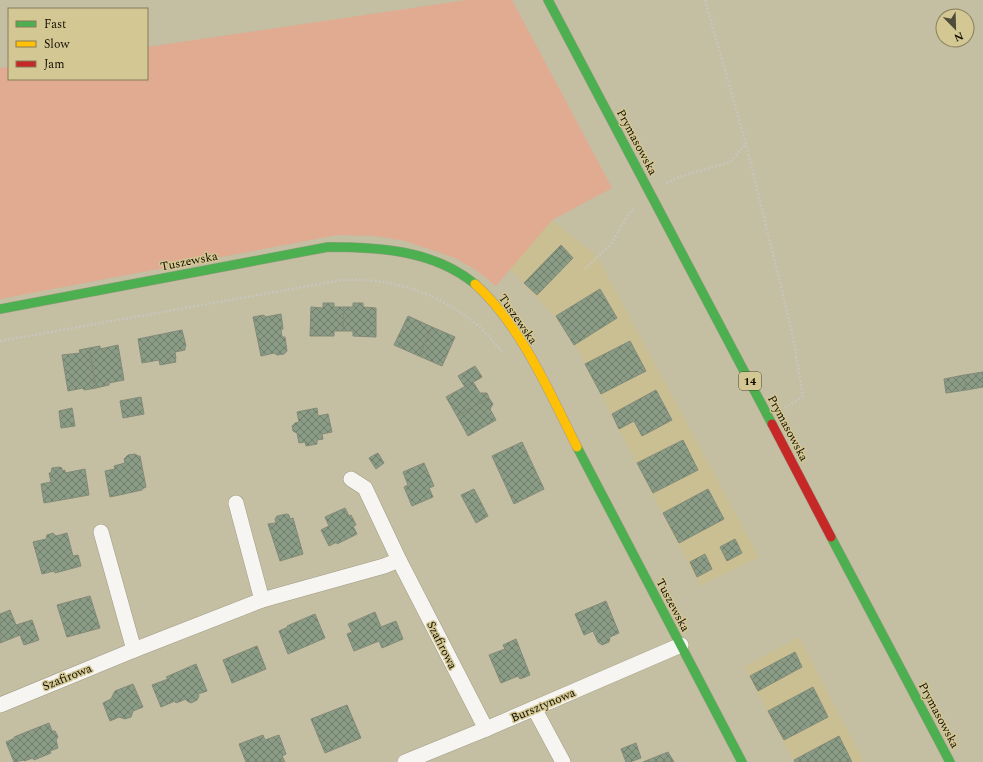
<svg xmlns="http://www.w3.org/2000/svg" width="983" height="762" font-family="Spectral,serif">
<defs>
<pattern id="building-cross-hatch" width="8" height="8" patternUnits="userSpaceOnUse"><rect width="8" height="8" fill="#8a9c85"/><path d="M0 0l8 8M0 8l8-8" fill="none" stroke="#6f7e6a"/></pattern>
</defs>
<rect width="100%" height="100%" fill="#c4bea2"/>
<g fill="#cabf92">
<polygon points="552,220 597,256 759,557 700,586 568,331 510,269"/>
<polygon points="799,637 864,762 794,762 744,667"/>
</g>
<polygon fill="#e1ab91" points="467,0 512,0 612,188 552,220 496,286 476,270 455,258 405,241 375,236 337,235 0,299 0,68 9,67 9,79 147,79 147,47"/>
<g fill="url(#building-cross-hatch)" stroke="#838a78">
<polygon points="561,245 573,258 537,295 524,283"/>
<polygon points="600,289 617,318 574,345 556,316"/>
<polygon points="323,303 334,303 334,307 344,307 343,331 334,331 334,336 310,336 311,307 323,308"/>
<polygon points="353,303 363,303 363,307 376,308 376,337 353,336 353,331 343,331 344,307 353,307"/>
<polygon points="281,314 283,329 281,330 282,337 285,337 287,351 284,354 277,355 274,353 261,356 253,317 264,315 265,317"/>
<polygon points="408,316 432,327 419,356 394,345"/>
<polygon points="432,327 455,337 442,366 419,356"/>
<polygon points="182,330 186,346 185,347 185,350 175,352 176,359 175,359 176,362 160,365 159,360 142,363 138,339"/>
<polygon points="630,341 646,371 601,394 585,364"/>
<polygon points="118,345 124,380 109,383 109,385 96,388 89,348 100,346 100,349"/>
<polygon points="89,348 96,388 84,390 83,388 68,391 62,355 80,353 79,350"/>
<polygon points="475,366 482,377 465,387 458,376"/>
<polygon points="983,372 983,387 966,390 964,375"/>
<polygon points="964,375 966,390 946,393 944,379"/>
<polygon points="473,382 480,393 487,393 489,398 457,416 446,397"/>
<polygon points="656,390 672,420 642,436 634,421 619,429 612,414"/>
<polygon points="141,397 144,414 123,418 120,401"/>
<polygon points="489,398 493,404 490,409 496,420 468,436 457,416"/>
<polygon points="72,408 75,426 61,428 59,411"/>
<polygon points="317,408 318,416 328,414 332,432 322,434 323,439 317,440 317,444 306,446 305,442 299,443 297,433 293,431 292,426 295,423 299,422 297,412"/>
<polygon points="683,440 698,470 653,493 637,463"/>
<polygon points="522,442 544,489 514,504 492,456"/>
<polygon points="378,453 384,463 376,469 369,458"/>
<polygon points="135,454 138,456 140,456 146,487 142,489 142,490 110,497 105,471 115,469 114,466 125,463 124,459 128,455"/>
<polygon points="424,463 434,486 429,488 433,497 412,506 404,487 408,485 403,472"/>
<polygon points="59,467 62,468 62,471 65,470 65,473 85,469 89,495 44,503 41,484 51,482 49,473 51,473 52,468"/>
<polygon points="474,489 488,516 476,523 461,495"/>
<polygon points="708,489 724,519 679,543 663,513"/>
<polygon points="345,508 349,516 351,515 356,525 353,526 357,534 337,544 337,542 329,546 321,530 329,526 325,517"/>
<polygon points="287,514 289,515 290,519 293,518 303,554 280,561 268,524 276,523 275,519 277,516"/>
<polygon points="53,533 56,536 67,533 73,556 78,555 81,566 55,573 54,571 42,574 33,542 46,539 47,535"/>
<polygon points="735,539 742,553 727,561 720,547"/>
<polygon points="705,554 712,569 697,577 690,562"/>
<polygon points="90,596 100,628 67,637 57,605"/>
<polygon points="606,601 619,633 610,637 609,642 602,645 598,642 593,631 584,635 575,614"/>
<polygon points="10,610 20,635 0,643 0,614"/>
<polygon points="375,612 381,627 396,621 403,639 382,648 379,641 354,651 347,634 352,632 348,624"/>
<polygon points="315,614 325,638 288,654 279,631 288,627 287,626"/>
<polygon points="32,620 39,640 24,645 16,625"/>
<polygon points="516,639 530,675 520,679 518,676 501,683 489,655 505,649 503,645"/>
<polygon points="257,646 266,669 232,683 223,660"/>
<polygon points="795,652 802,667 758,691 750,676"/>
<polygon points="196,664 207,691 198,694 199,696 197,700 191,703 187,701 186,699 176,703 175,701 161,707 152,685 168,679 166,677"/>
<polygon points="133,684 143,707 133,711 131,717 125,719 119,717 110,721 103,703 111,699 115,691"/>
<polygon points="813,687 828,717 784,740 768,711"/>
<polygon points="347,705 361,738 325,753 311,719"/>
<polygon points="49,723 52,731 55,731 58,737 56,740 58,748 50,751 51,753 34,760 33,758 24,761 24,760 14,762 6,742 15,738 14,737"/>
<polygon points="263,735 265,740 279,735 286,754 282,756 285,762 246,762 239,744"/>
<polygon points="839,736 852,762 795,762 794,760"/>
<polygon points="636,743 641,758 630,762 626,762 621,749"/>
<polygon points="668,752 674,762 643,762"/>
</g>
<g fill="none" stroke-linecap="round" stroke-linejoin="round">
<defs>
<g id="street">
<polyline points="351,479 365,488 399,560"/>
<polyline points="236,503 262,600"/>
<polyline points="101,532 134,650"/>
<polyline points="0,705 134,650 262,600 384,566 399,560 486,729"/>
<polyline points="534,708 563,762"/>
<polyline points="405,762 486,729 681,645"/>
</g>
<g id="fast">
<polyline points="548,0 772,424"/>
<path d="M0,309L328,247C379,247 434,250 475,284"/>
<polyline points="577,447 742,762"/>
<polyline points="831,537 950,762"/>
</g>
<path id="slow" d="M475,284C520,324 550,393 577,447"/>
<polyline id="jam" points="772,424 831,537"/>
</defs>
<use href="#street" stroke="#a19c85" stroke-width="16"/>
<use href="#fast" stroke="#a19c85" stroke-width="10"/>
<use href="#slow" stroke="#a19c85" stroke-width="10"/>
<use href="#jam" stroke="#a19c85" stroke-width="10"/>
<g stroke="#c7c5bc" stroke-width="2.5" stroke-dasharray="2 2" stroke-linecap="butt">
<polyline points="705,0 746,144 793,336 803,396 785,408"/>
<polyline points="666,183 679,177 730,162 746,144"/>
<polyline points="585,269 611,244 628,215 635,207"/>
<path d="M0,341L342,280C390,277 439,293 476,324C486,332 494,343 503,353"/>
</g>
<use href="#street" stroke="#f6f5f1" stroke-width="15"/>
<use href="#fast" stroke="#4caf50" stroke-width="9"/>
<use href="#slow" stroke="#ffc107" stroke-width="9"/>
<use href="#jam" stroke="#c62828" stroke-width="9"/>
</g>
<g text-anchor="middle" stroke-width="3" stroke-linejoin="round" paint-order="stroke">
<rect fill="#d3c793" stroke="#4c452c" stroke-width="1" x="739" y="372" width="22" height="18" rx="3"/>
<g font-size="11" font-weight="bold" fill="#120d00">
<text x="750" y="385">14</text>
</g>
<g font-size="12" fill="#120d00" stroke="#d3c793">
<text transform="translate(637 142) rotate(62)" y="4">Prymasowska</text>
<text transform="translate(189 261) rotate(-11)" y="4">Tuszewska</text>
<text transform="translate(518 319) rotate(55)" y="4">Tuszewska</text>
<text transform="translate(788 428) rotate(62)" y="4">Prymasowska</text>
<text transform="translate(673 605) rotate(62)" y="4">Tuszewska</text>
<text transform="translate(442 645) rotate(63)" y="4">Szafirowa</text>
<text transform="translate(67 677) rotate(-22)" y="4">Szafirowa</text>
<text transform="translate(543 705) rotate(-23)" y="4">Bursztynowa</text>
<text transform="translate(939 715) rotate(62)" y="4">Prymasowska</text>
</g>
</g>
<rect x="8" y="8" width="140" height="72" fill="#d3c793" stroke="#867d58"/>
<rect x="16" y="21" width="20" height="6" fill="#4caf50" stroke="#867d58"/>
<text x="44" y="28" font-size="12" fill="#120d00">Fast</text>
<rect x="16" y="41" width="20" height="6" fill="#ffc107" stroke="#867d58"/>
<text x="44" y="48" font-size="12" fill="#120d00">Slow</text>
<rect x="16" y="61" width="20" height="6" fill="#c62828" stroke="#867d58"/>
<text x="44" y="68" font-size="12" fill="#120d00">Jam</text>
<g transform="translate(955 28) rotate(157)"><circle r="19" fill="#d3c793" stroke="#867d58"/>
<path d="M0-3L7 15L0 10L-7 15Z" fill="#504b39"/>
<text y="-6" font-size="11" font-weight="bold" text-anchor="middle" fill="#120d00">N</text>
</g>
</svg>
